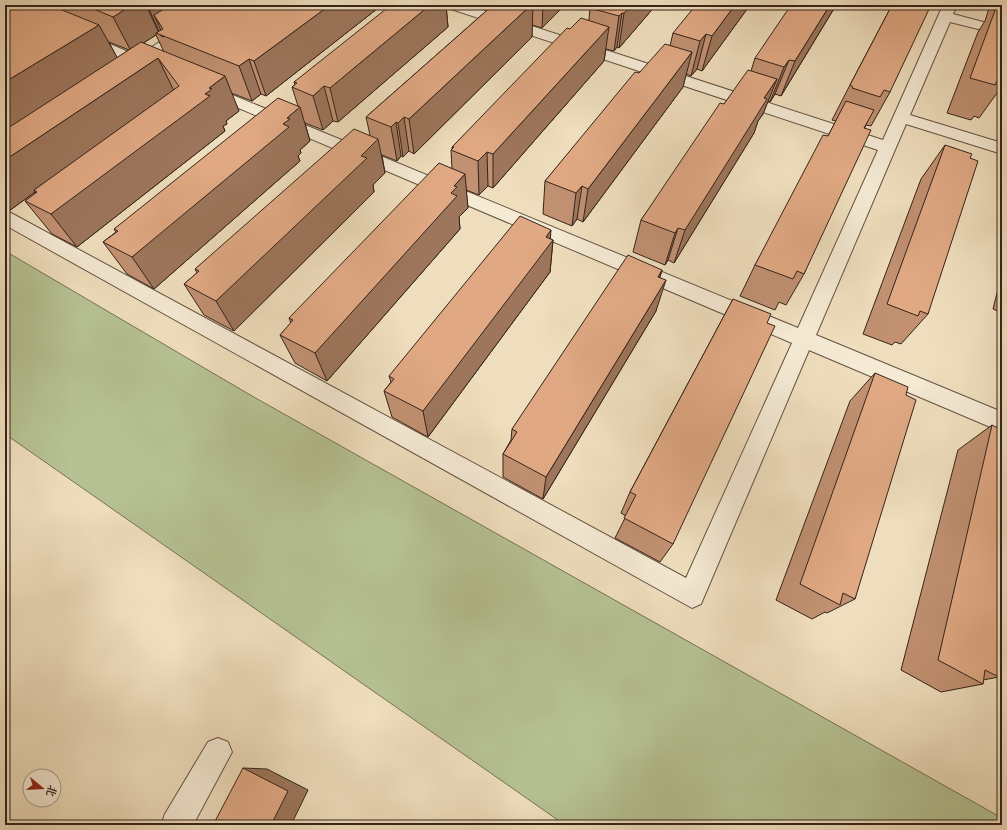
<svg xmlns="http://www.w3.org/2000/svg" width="1007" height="830" font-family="'IM FELL English','Noto Serif SC',serif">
<rect width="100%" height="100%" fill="#efdebd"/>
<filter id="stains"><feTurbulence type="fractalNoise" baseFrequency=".005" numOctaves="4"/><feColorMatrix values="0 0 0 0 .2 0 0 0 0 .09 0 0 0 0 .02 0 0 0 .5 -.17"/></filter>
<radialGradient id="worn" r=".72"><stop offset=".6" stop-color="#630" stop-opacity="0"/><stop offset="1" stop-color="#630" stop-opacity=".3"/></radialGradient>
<polygon fill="#b6c293" stroke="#767256" points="5,251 252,396 1002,818 1002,825 565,825 5,434"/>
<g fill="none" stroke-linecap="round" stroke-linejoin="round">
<defs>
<g id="minor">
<path d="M216,5H232L230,8L151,61L155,63L157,66L155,69C149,71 147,68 141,68C137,68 134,71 128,69L126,66L129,62L81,42L79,39L81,36L86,35L91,36L138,56Z"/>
<polygon points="446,5 467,5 883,140 943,5 957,5 953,14 1002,27 1002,35 950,22 910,115 1002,143 1002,154 906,124 816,335 1002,412 1002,432 809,350 701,604 692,608 5,225 5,211 11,213 686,578 792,343 203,93 200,90 203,87 208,85 213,87 798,328 878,150 448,8"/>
<polygon points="218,738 228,742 232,752 193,825 161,825 165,814 208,742"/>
</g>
</defs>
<use href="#minor" stroke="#645243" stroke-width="2"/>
<use href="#minor" fill="#f5ead4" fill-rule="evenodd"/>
</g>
<g fill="#c19172" stroke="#35231a" fill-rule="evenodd">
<path d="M5,5H382L266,96L261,94L252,101L231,93L239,111L226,121L227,124L223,126L225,131L77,247L52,234L25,201L36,193L35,192L9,211L5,208ZM156,35L164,52L143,43ZM109,42L129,50L117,58Z"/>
<polygon points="446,5 448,27 338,122 333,121 323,130 305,123 310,141 300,150 301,153 298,156 300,161 154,289 127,274 103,242 116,232 114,229 298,106 292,87 295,85 294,82"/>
<polygon points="493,5 565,5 542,28 532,25 532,37 414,154 409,151 403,157 401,156 397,161 382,155 385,173 373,185 374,192 234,331 204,315 184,284 197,273 195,269 370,135 366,117"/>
<polygon points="593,5 656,5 619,48 617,47 614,51 606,49 604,61 493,188 488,186 479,195 466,190 468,208 459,217 460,229 327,381 295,363 280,335 291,323 289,318 452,169 451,150 452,149 452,147 570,29 589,20 590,8"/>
<polygon points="750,5 702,71 697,69 691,76 686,74 683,87 583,222 577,219 572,226 543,214 545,181 639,73 670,46 673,33"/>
<polygon points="892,5 890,92 871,126 866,125 804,274 786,305 779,302 775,310 740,296 755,265 828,136 836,121 832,120 850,85"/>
<polygon points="990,5 1002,5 1002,86 979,118 974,116 971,120 947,113 978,32 985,21"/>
<polygon points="835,7 781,96 775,94 770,102 768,101 763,114 758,121 754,133 674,263 668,260 665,265 633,252 641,220 724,104 751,71 755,58"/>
<polygon points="945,145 928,314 901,344 895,342 892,345 863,334 921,179"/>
<polygon points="551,239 553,240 550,272 428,437 392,417 384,391 391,382 389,376"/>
<polygon points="662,270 660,277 656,311 543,499 503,477 503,454 511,440 512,429"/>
<polygon points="1002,273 1002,313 993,309"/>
<polygon points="733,299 673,544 660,562 615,538 626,516 621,513 630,492"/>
<polygon points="875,373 906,395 855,599 827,613 825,612 812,619 776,600 850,401"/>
<polygon points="992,425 999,677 983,680 983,684 941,692 901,670 958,450"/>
</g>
<g fill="#9d765c" stroke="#35231a">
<polygon points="132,5 146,5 159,33 156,33 156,35 131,51 113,17"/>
<polygon points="147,5 213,5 163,29 154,15 164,37 161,36"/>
<polygon points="330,5 382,5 266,96 254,61"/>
<polygon points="430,5 446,5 448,27 338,122 330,88"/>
<polygon points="531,5 533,5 532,37 414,154 409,119"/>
<polygon points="543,5 565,5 542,28"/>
<polygon points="632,5 656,5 619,48 624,13"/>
<polygon points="735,5 750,5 702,71 712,36"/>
<polygon points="830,5 836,5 781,96 795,61"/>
<polygon points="622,13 617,47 614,51 619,16"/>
<polygon points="99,25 118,59 5,132 5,82"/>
<polygon points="609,27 604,61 493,188 493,154"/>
<polygon points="706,34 697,69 691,76 700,41"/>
<polygon points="692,52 683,87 583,222 588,189"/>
<polygon points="158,58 175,93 34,190 35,192 9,211 5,206 5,160"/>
<polygon points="249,59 261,94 252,101 239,66"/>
<polygon points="789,60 775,94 770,102 784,67"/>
<polygon points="225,76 239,111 226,121 227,124 223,126 225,131 77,247 51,214 205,94 209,88"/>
<polygon points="777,79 763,114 758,121 754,133 674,263 685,230 764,98"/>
<polygon points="324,86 333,121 323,130 313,96"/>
<polygon points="300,107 310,141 300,150 301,153 298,156 300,161 154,289 132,257 283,124 287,118"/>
<polygon points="404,117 409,151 403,157 398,123"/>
<polygon points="396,122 401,156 397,161 391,127"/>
<polygon points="378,139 385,173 373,185 374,192 234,331 216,301"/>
<polygon points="487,152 488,186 479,195 478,161"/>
<polygon points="465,174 468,208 459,217 460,229 327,381 315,353 451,193 454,186"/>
<polygon points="582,186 577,219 572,226 576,193"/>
<polygon points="678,228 668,260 665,265 675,233"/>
<polygon points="551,230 550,243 553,240 550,272 428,437 423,411"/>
<polygon points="662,270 653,301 658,277"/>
<polygon points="666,280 656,311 543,499 546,477"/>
<polygon points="243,768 267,769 308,790 291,825 271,825"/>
</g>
<g fill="#e0a984" stroke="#35231a">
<polygon points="5,5 50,5 99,25 5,82"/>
<polygon points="84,5 132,5 113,17"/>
<polygon points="171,5 330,5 254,61 249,59 239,66 156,33 163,29 154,15"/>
<polygon points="391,5 430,5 330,88 324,86 313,96 292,87 297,83 294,82"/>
<polygon points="493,5 531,5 409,119 404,117 398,123 396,122 391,127 366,117"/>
<polygon points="593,5 632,5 624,13 622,13 619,16 590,8"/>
<polygon points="696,5 735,5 712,36 706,34 700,41 673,33"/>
<polygon points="791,5 830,5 795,61 789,60 784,67 755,58"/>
<polygon points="892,5 931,5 890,92 884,90 880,97 852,88 853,87 850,85"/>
<polygon points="997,5 1002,5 1002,83 997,81 995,85 970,78"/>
<polygon points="581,18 609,27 493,154 487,152 478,161 451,150 454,147 452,147 567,28 570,29"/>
<polygon points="141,42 225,76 209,88 212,89 205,94 210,96 51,214 25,201 37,192 34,190 179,86 158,58 5,160 5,130"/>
<polygon points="665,44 692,52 588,189 582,186 576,193 545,181 635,72 639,73"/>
<polygon points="748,70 777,79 764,98 767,99 685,230 678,228 675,233 641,220 720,103 724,104"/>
<polygon points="278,98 300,107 287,118 290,119 283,124 289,127 132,257 103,242 118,231 114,229"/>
<polygon points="846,101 874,110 864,128 871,130 804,274 797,271 793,279 755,265 823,135 828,136"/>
<polygon points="354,129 378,139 361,156 367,158 216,301 184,284 199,271 195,269"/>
<polygon points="945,145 972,154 970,158 978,161 928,314 920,311 918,316 887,304"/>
<polygon points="439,163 465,174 454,186 457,187 451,193 457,196 315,353 280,335 293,320 289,318"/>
<polygon points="520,216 551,230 546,237 553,240 423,411 384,391 394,379 389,376"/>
<polygon points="628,255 662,270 658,277 666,280 546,477 503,454 517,432 512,429"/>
<polygon points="733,299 771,314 767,323 775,326 673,544 624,518 636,495 630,492"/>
<polygon points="875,373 908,387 906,395 916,400 855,599 843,593 840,605 800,584"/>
<polygon points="992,425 1002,430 1002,659 999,677 985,670 983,684 938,660"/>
<polygon points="243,768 288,791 271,825 213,825"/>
</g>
<rect width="1007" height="830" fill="none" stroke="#efdebd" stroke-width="20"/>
<rect x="6" y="6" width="995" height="818" fill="none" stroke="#35231a" stroke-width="2"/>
<rect x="10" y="10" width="987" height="810" fill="none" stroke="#35231a"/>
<g transform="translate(42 788) rotate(108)"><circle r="19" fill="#f5ead4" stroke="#a89a8a"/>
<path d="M0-3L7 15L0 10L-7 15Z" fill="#8f2418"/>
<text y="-6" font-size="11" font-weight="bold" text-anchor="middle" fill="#35231a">北</text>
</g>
<rect width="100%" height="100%" filter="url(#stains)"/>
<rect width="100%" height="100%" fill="url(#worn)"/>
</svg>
